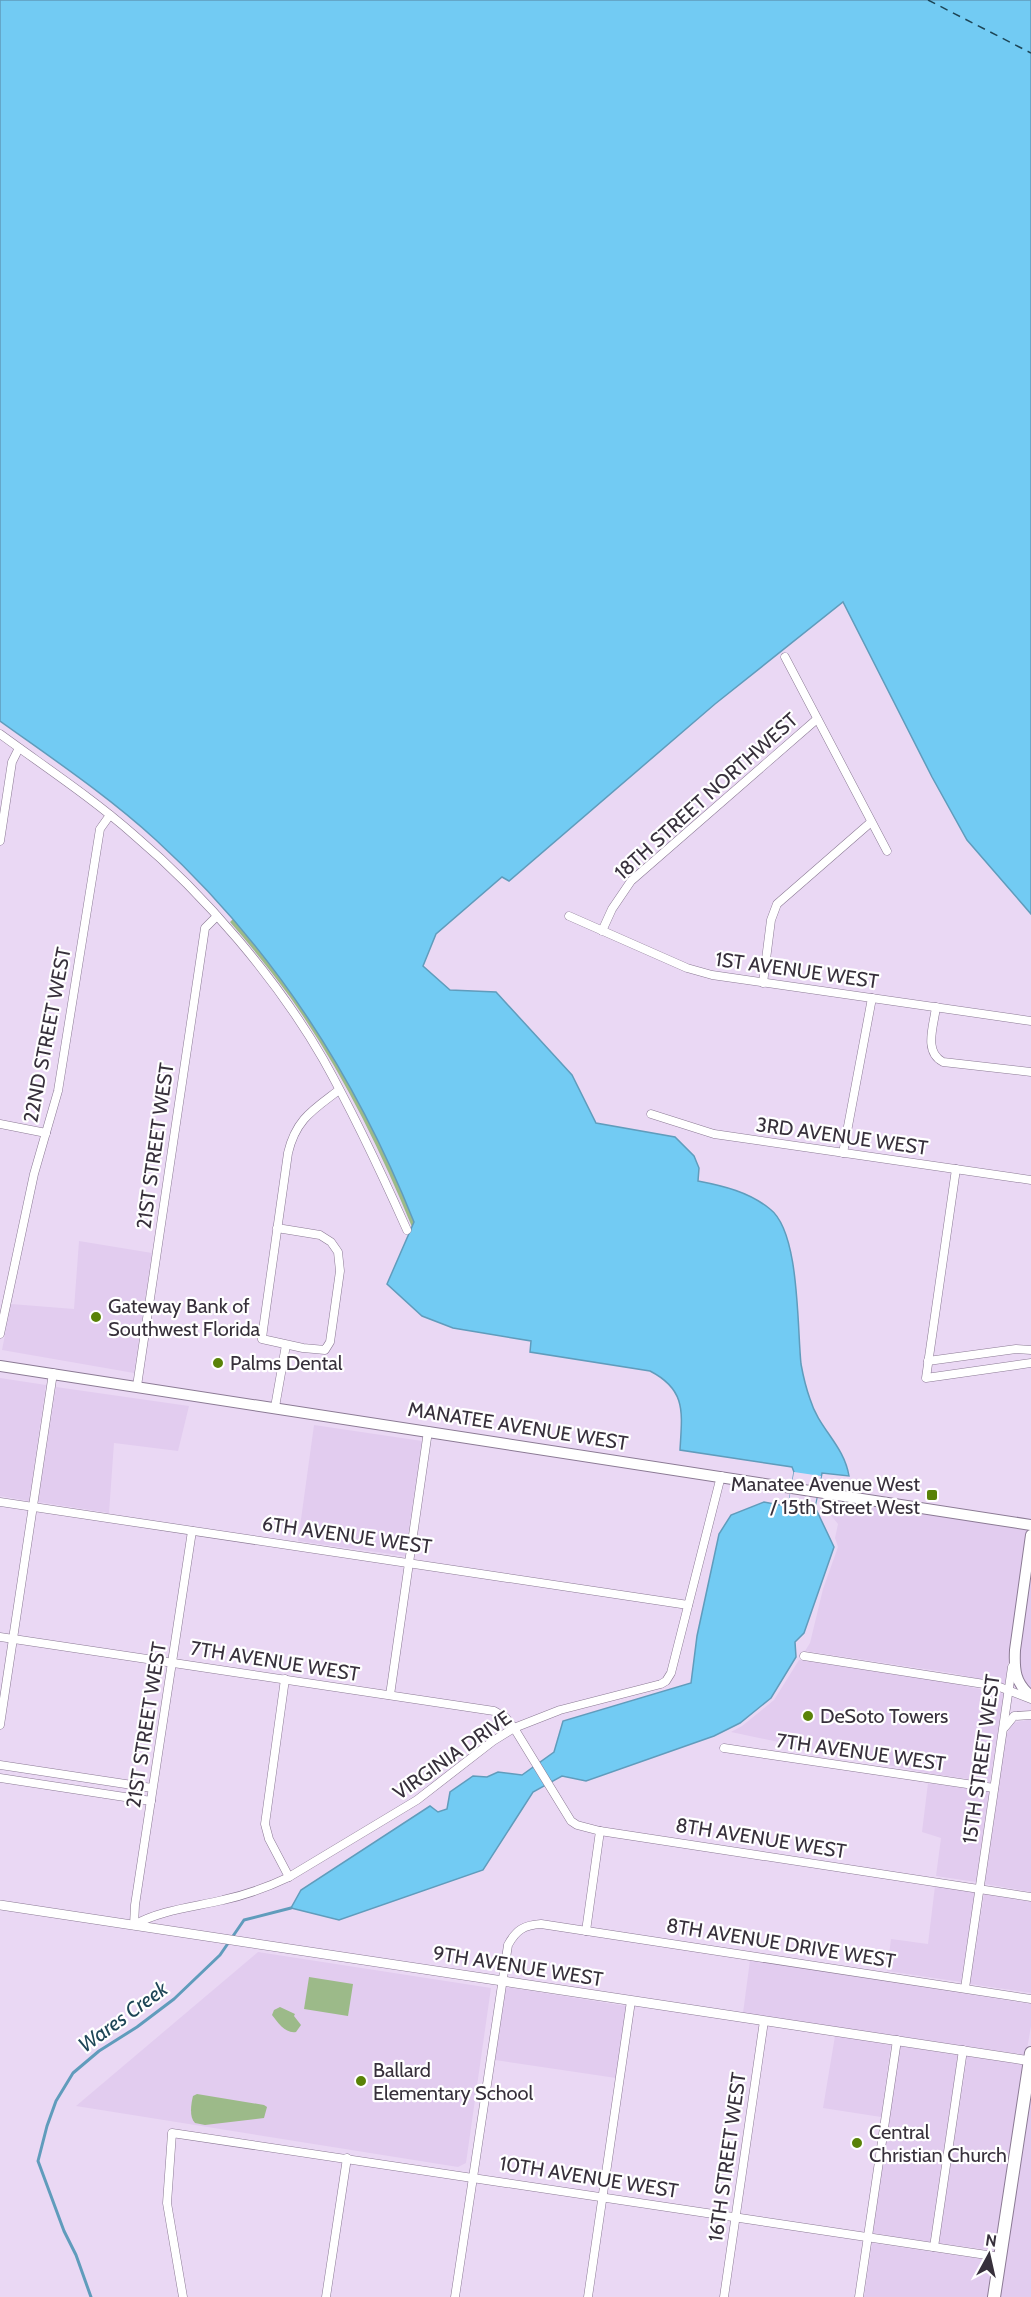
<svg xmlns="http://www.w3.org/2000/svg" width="1031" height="2297" font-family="Cabin,sans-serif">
<rect width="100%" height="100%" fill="#ead8f4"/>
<g fill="#e2ccef">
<polygon points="79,1241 152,1253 134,1373 2,1350 11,1304 74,1309"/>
<polygon points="0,1378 46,1385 29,1501 0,1496"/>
<polygon points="56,1387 189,1406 178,1451 114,1443 109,1513 38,1502"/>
<polygon points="314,1425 422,1441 405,1556 298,1541"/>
<polygon points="827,1498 1027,1530 1005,1684 951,1673 805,1651 810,1643 823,1589 838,1547 835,1538 838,1524 824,1507"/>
<polygon points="1031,1568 1031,1690 1025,1683 1019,1669 1019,1651"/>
<polygon points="799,1660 950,1683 1004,1694 990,1782 926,1773 731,1732 742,1726 774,1700"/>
<polygon points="1027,1720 1031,1720 1031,1892 985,1884 1006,1735 1013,1723"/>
<polygon points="928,1783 989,1792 976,1882 936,1876 941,1838 922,1832"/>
<polygon points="935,1886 975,1892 961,1982 887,1971 891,1939 928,1944"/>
<polygon points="984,1894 1031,1902 1031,1993 970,1984"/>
<polygon points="258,1952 491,1988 466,2163 458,2167 76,2106"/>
<polygon points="750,1960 1031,2004 1031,2026 1026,2055 743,2013"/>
<polygon points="506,1987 626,2006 616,2078 495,2060"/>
<polygon points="835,2036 891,2045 881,2117 823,2108"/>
<polygon points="900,2046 958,2055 930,2242 873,2233"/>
<polygon points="967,2056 1024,2065 996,2251 939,2243"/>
<polygon points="1031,2081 1031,2297 999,2297"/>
<polygon points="872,2243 995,2261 990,2297 864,2297"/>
</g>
<g fill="#9cba89">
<path d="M233,919C252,943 273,966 291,991C341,1063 381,1140 414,1222L412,1227C379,1146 340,1068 290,997C271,971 251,946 230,922Z"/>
<polygon points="309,1977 353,1984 348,2016 304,2009"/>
<path d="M280,2007L295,2014L294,2016L301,2025L296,2032C286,2034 278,2023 272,2015L274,2010Z"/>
<path d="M197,2094L264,2105L267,2107L264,2118L205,2125L195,2123C189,2117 191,2104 193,2096Z"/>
</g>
<path fill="#72cbf3" stroke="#609cbc" stroke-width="1.5" d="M0,0H1031V914L967,840L932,777L843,602L715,704L509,881L502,877L436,934L423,966L450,990L496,992L572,1075L596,1123L675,1137L694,1156L699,1168L698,1181C724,1186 749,1192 770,1209C800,1232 797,1327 801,1364C803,1375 806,1388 810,1399C819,1429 844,1445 849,1476L822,1473L815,1507L834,1547L804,1633L795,1642L796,1657L771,1698L740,1723L714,1736L586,1781L562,1776L533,1792L483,1870L339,1920L291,1908L301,1890L430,1806L438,1812L447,1809L450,1792L473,1776L487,1777L498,1772L522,1775L554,1752L563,1721L691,1683L697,1636L719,1534L731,1515L764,1502L785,1506L789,1503L794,1472L792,1467L680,1450C682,1413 687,1390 650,1371L530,1352L531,1341L453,1328L422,1316L387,1284L414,1222C356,1077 272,946 156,840C108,796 53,759 0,721Z"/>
<polygon fill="#ead8f4" points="794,1472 821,1476 815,1505 789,1501"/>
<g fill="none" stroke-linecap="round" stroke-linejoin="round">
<polyline stroke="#609cbc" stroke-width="3" points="91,2297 76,2255 64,2231 38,2161 47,2126 56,2101 73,2073 99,2051 137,2027 174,1999 220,1955 244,1920 291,1908"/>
<polyline stroke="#1d4556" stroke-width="1.5" stroke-dasharray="8 6" stroke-linecap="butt" points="928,0 1031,53"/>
<defs>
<g id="minor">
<polyline points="785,657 887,851"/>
<path d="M0,734C45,767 92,798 134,835C205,895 277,979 323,1059C354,1114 381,1172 407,1230"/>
<polyline points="0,841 12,762 19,748"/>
<polyline points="569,916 687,968 712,975 1031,1021"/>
<polyline points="602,931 612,909 631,881 817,719"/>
<polyline points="763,983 771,920 777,904 870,823"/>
<path d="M936,1007C934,1025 923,1052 943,1062L1031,1072"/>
<polyline points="651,1114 714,1134 1031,1180"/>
<polyline points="0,1124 46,1133"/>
<polyline points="843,1153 872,998"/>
<polyline points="956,1169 926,1378 1031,1363"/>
<path d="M277,1228L320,1235L331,1242L338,1252L340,1271L330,1342L325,1350L303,1348L262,1339L263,1330L288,1153C296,1119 313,1110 339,1090"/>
<polyline points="0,1334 34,1174 58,1091 100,829 110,815"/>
<polyline points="928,1361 1016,1349 1031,1350"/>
<polyline points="137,1386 205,928 217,916"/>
<polyline points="275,1407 286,1345"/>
<polyline points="0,1502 688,1605"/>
<polyline points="0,1637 494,1711 506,1718 514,1728 571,1821 577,1825 600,1831 1031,1897"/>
<polyline points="804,1656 997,1686 1031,1699"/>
<polyline points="285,1679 265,1824 269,1839 289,1877"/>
<polyline points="390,1695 428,1431"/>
<polyline points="0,1725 53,1373"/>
<polyline points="1005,1727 1014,1716 1031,1715"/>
<polyline points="724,1748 994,1788"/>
<polyline points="0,1765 152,1788"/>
<polyline points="0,1778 151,1801"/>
<path d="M134,1925C160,1910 194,1907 223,1900C246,1895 268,1887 289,1877L417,1800L493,1741L514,1728L560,1710L661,1684L666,1681L671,1673L721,1476"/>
<polyline points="134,1925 135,1905 192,1531"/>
<polyline points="586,1931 600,1831"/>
<polyline points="965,1988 1012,1667"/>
<polyline points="934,2247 963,2050"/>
<polyline points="183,2297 167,2203 172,2133 1000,2257"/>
<polyline points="326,2297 347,2158"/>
<path d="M455,2297L508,1945C516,1930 524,1925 541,1924L1031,1999"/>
<polyline points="588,2297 631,2001"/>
<polyline points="724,2297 764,2021"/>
<polyline points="859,2297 897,2040"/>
</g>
<polyline id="tertiary" points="0,1905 1031,2061"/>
<g id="secondary">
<polyline points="0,1366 1031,1525"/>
<path d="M1031,1535L1015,1650C1014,1670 1015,1683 1031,1696"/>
</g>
<polyline id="primary" points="994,2297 1031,2053"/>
</defs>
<use href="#minor" stroke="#8b7a94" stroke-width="9"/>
<use href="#tertiary" stroke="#8b7a94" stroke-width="10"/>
<use href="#secondary" stroke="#8b7a94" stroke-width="12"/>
<use href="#primary" stroke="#8b7a94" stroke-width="14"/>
<use href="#minor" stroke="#fff" stroke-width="8"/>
<use href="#tertiary" stroke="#fff" stroke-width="9"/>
<use href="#secondary" stroke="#fff" stroke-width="10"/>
<use href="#primary" stroke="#fff" stroke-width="12"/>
</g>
<g fill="#598207" stroke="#fff" stroke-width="2">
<circle cx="96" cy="1317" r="6"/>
<circle cx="218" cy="1363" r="6"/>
<rect x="926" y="1489" width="12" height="12" rx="3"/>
<circle cx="808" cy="1716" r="6"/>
<circle cx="361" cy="2081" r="6"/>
<circle cx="857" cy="2143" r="6"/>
</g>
<g text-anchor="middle" stroke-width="4.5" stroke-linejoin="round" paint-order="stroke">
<g font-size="20" fill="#37303b" stroke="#fff">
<text transform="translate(706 796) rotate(-42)" y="7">18TH STREET NORTHWEST</text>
<text transform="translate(797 970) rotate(8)" y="7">1ST AVENUE WEST</text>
<text transform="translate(47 1035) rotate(-79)" y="7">22ND STREET WEST</text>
<text transform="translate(842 1136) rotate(8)" y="7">3RD AVENUE WEST</text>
<text transform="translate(155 1146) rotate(-82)" y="7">21ST STREET WEST</text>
<text transform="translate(518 1426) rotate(9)" y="7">MANATEE AVENUE WEST</text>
<text transform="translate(347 1535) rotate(8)" y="7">6TH AVENUE WEST</text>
<text transform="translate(275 1661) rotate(9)" y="7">7TH AVENUE WEST</text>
<text transform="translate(146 1725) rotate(-81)" y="7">21ST STREET WEST</text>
<text transform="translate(861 1752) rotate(8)" y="7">7TH AVENUE WEST</text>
<text transform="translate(452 1755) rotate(-35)" y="7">VIRGINIA DRIVE</text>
<text transform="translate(981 1759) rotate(-82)" y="7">15TH STREET WEST</text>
<text transform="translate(761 1838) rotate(9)" y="7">8TH AVENUE WEST</text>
<text transform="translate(781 1943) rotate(9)" y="7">8TH AVENUE DRIVE WEST</text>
<text transform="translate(518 1966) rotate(9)" y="7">9TH AVENUE WEST</text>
<text transform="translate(727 2157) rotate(-82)" y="7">16TH STREET WEST</text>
<text transform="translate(589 2177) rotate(9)" y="7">10TH AVENUE WEST</text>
</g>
<g font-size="20" fill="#37303b" stroke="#fff" text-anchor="start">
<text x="108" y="1313">Gateway Bank of<tspan x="108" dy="23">Southwest Florida</tspan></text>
<text x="230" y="1370">Palms Dental</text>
<text x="920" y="1491" text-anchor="end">Manatee Avenue West<tspan x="920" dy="23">/ 15th Street West</tspan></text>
<text x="820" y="1723">DeSoto Towers</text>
<text x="373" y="2077">Ballard<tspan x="373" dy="23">Elementary School</tspan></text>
<text x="869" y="2139">Central<tspan x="869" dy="23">Christian Church</tspan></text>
</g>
<g font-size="21" font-style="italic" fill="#1d4556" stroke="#fff">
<text transform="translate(123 2017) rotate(-36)" y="7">Wares Creek</text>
</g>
</g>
<g transform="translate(989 2255) rotate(8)" stroke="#ffffff" stroke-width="4.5" paint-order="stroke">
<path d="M0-4.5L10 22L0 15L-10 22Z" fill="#37303b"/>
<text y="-9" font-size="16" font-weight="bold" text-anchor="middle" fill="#37303b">N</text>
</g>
</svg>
